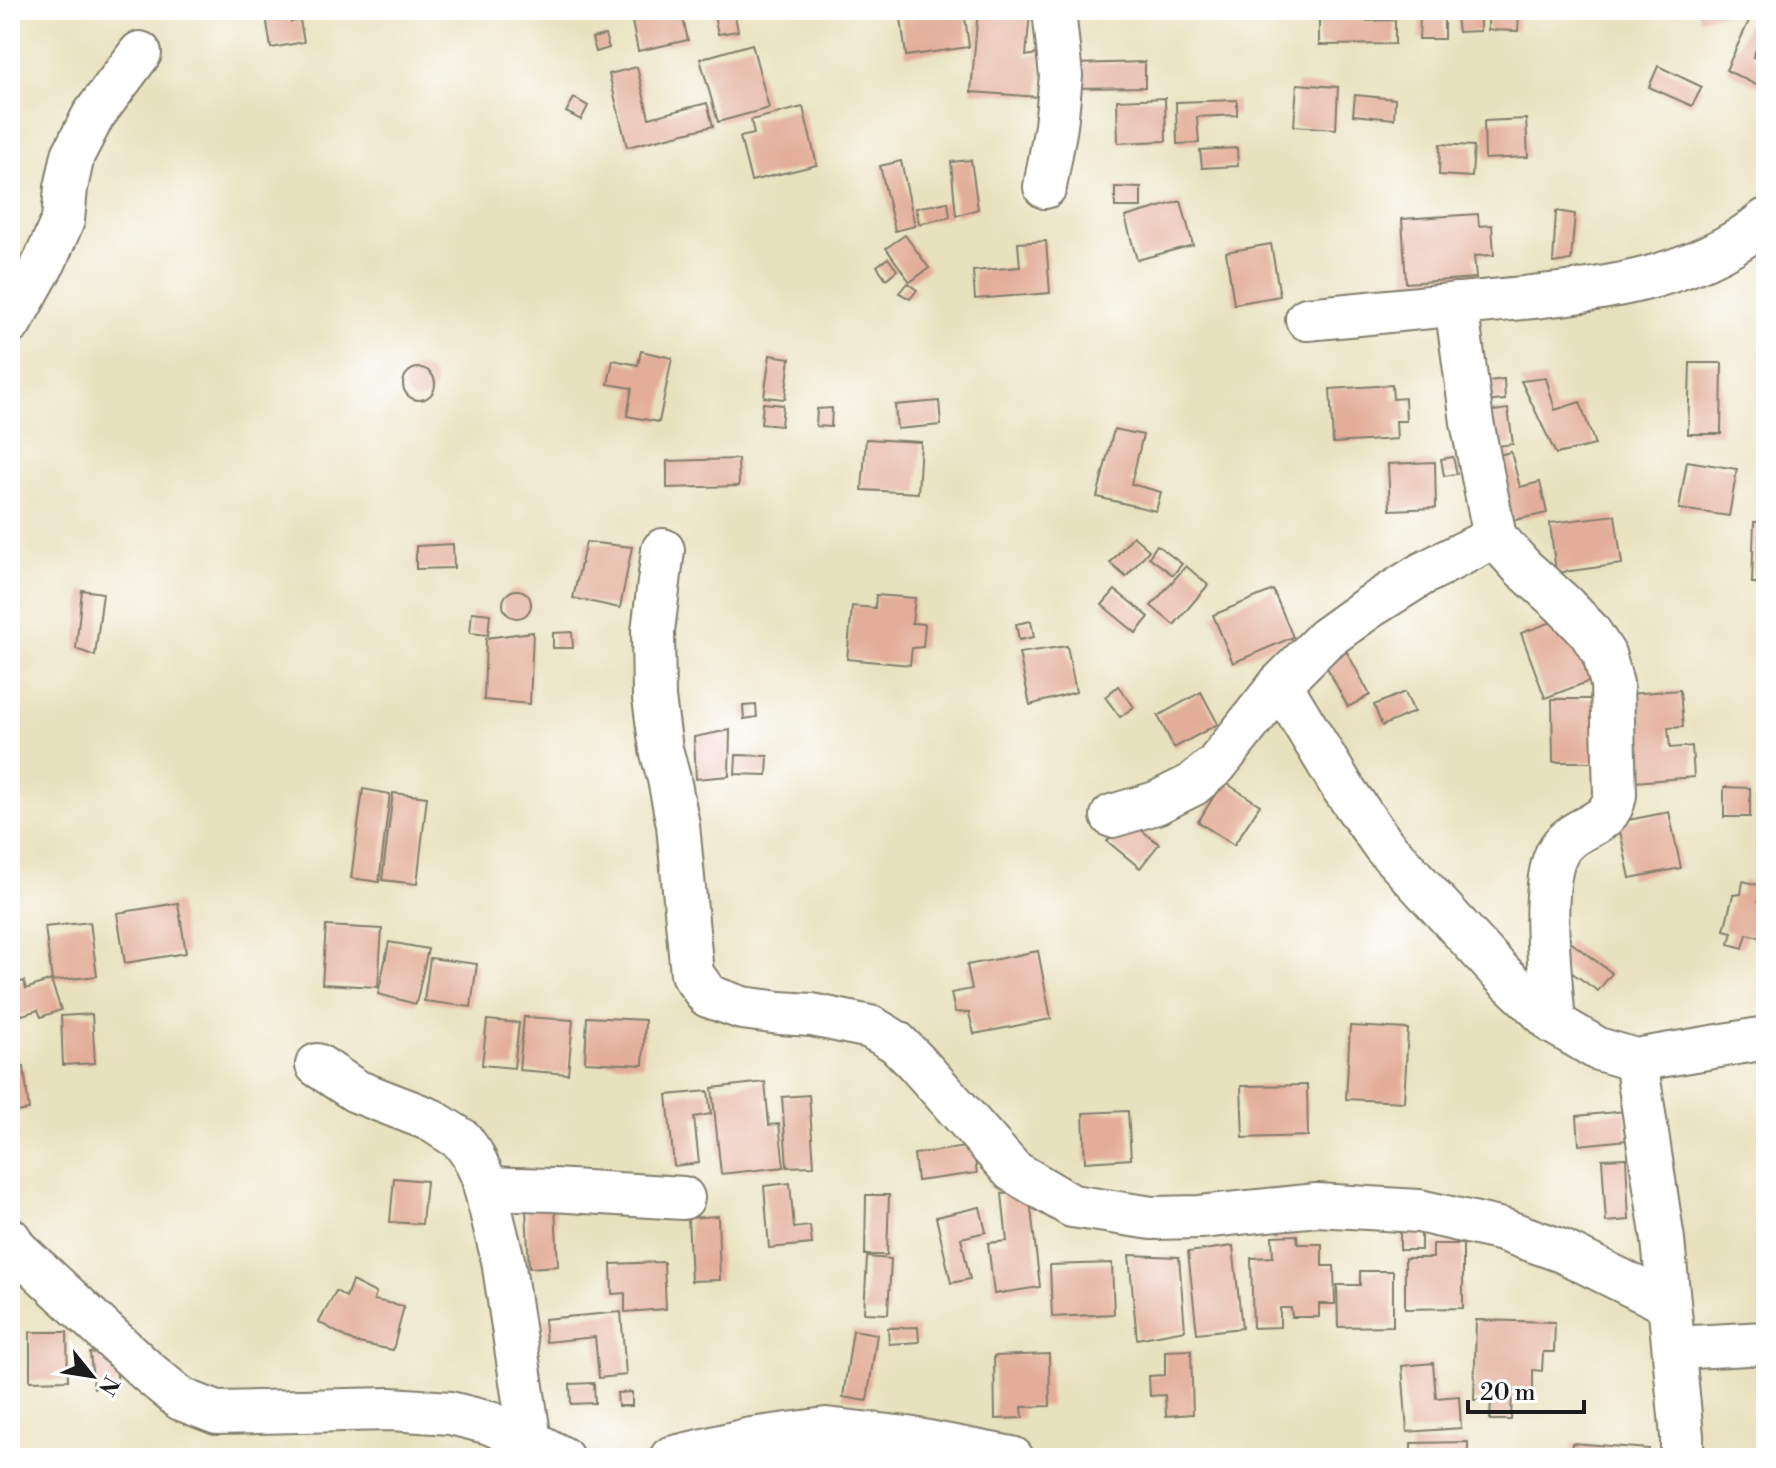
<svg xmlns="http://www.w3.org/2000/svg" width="1776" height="1468" font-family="'Libre Bodoni',serif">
<rect width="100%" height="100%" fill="#fff"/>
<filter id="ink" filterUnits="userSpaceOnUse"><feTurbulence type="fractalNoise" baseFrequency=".0125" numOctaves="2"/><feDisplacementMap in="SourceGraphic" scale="16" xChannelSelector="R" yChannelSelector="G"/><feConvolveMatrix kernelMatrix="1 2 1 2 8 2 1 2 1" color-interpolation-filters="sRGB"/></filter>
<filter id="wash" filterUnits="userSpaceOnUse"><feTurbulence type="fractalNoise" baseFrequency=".006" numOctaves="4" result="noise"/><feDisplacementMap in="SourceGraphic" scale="32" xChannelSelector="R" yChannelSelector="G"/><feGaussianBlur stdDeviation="1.8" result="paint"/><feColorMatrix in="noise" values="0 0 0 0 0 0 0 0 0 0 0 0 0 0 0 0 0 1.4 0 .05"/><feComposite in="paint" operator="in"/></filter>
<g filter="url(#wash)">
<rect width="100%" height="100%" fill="#e8e1bd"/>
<g id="blocks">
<g fill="#e3ae99">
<polygon points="265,10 289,10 291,22 300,20 304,42 271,48"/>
<polygon points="639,10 681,10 688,40 638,51 630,12"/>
<polygon points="718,10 734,10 738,31 718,34 713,11"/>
<polygon points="900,10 964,10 969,47 906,56"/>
<polygon points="978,10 1030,13 1026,56 1042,53 1039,97 971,92"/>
<polygon points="1319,10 1366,10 1366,21 1395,20 1395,44 1319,45"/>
<polygon points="1488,10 1519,10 1518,31 1488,30"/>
<polygon points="1665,10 1688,10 1688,11 1666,16"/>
<polygon points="1698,10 1735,10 1735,11 1699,19"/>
<polygon points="1754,10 1766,13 1766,24 1753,57 1766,64 1766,90 1726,70"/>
<polygon points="1480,15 1480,31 1458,32 1456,17"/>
<polygon points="1420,16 1444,17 1444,39 1419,39"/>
<polygon points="605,35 609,48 596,52 592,38"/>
<polygon points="752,44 769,108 718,122 700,59"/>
<polygon points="1145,62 1145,87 1075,88 1074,64"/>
<polygon points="1658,66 1702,87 1692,106 1649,87"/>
<polygon points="637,67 649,118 707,103 713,126 627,147 609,74"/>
<polygon points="1297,84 1338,87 1336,129 1294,126"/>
<polygon points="1355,95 1395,99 1394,119 1353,115"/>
<polygon points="574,98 588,106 581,120 566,112"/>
<polygon points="1165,98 1166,141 1118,143 1117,100"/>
<polygon points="1237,100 1237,115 1197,117 1199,143 1177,144 1176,102"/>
<polygon points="803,107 817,165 751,181 740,137 754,134 751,120"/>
<polygon points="1526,119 1528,157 1485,159 1484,121"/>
<polygon points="1440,144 1474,146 1472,177 1439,175"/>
<polygon points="1237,148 1238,166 1202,168 1200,150"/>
<polygon points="971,160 978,209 956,216 951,162"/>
<polygon points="901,161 915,226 895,231 880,166"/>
<polygon points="1115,187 1141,188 1141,207 1115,207"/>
<polygon points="1181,201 1193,245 1137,260 1125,217"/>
<polygon points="948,202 950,217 919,224 916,208"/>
<polygon points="1556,211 1575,214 1571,260 1553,263"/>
<polygon points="1478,214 1479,226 1492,225 1494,255 1474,256 1476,278 1406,283 1402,219"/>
<polygon points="905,235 929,268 910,282 886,248"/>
<polygon points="1046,241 1050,293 975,299 973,271 1020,267 1018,243"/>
<polygon points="1271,244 1280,296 1234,304 1226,252"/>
<polygon points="888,258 897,270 886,279 877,266"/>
<polygon points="907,283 917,290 910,299 899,293"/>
<polygon points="641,351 672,358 659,422 627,416 632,388 608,384 613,360 638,365"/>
<polygon points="770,355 790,358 785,399 764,397"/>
<polygon points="1690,363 1722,363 1721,434 1688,434"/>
<circle cx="419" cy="384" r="16"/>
<polygon points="1546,378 1555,410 1580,402 1595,445 1556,454 1521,381"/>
<polygon points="1504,379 1505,400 1483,402 1482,382"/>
<polygon points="1392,385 1393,399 1405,398 1406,421 1396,421 1397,439 1333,443 1330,389"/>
<polygon points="939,401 941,425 897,429 895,405"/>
<polygon points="763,403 783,405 781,426 761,424"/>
<polygon points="832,408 831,427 816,426 817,409"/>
<polygon points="1508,409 1513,444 1482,448 1478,413"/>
<polygon points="1114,429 1143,435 1131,484 1161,492 1156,511 1097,497"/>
<polygon points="866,439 921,442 918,493 862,490"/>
<polygon points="1511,452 1520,487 1540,482 1547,513 1501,523 1486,458"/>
<polygon points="1453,457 1457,474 1444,476 1441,459"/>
<polygon points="738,459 739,486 667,488 667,461"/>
<polygon points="1687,461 1737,469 1729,516 1679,509"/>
<polygon points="1435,462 1436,508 1390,510 1388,464"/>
<polygon points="1615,515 1622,564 1556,573 1550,523"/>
<polygon points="1754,522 1766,522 1766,583 1752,583"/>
<polygon points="1133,536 1149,550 1126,577 1110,563"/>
<polygon points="586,542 632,547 620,608 573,598"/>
<polygon points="453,544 454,568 416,569 416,546"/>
<polygon points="1157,545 1182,564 1173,575 1149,557"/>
<polygon points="1186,566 1208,585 1174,625 1151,606"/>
<polygon points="82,590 103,593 95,656 76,649"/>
<polygon points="1115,590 1149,617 1136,633 1102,605"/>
<polygon points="1273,590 1293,637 1233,663 1213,615"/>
<circle cx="517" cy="604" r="14"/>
<polygon points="876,595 915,598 912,623 925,624 923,647 912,648 910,665 847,659 852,606 875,608"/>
<polygon points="472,612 490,614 488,635 470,633"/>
<polygon points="1566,617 1590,681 1545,698 1521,633"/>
<polygon points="1031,621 1034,637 1019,640 1016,624"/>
<polygon points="533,632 530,704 484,700 486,638"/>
<polygon points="572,632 573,648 553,648 553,633"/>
<polygon points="1067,646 1076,692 1030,705 1019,653"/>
<polygon points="1347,652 1370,695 1348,707 1325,664"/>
<polygon points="1118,686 1134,707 1120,717 1105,697"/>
<polygon points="1680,690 1683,727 1668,728 1670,748 1692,746 1694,777 1623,783 1616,695"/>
<polygon points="1201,692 1218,724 1174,748 1158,716"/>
<polygon points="1405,692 1414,712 1382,726 1374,705"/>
<polygon points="1552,699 1603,699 1603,762 1553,762"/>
<polygon points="756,705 757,717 744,719 743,706"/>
<polygon points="730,730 729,776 696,779 694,737"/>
<polygon points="736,755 768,756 767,775 735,774"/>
<polygon points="1223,781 1260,805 1234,845 1198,822"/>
<polygon points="1724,787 1750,788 1750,817 1724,817"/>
<polygon points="363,789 390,794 379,882 351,878"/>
<polygon points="393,793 427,797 417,884 382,880"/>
<polygon points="1669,812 1681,868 1630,878 1618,822"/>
<polygon points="1126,818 1159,844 1140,868 1107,841"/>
<polygon points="1743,881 1762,886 1758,901 1766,903 1766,926 1763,938 1747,934 1743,948 1729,944 1732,932 1724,930 1733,895 1741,894"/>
<polygon points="178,903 186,953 125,963 117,913"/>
<polygon points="90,922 97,976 52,981 45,927"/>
<polygon points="326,926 382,929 378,987 322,984"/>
<polygon points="1569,941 1612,973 1598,991 1555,961"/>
<polygon points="389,942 428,949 416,1004 378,994"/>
<polygon points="1038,951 1051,1019 974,1034 969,1013 955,1012 951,993 972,989 967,965"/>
<polygon points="430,958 477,964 471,1007 424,1001"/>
<polygon points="51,980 61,1010 41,1017 38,1010 10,1019 10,985 24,981 26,989"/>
<polygon points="92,1014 95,1063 63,1065 61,1016"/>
<polygon points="524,1017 573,1020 568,1074 519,1070"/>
<polygon points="587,1017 645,1020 643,1065 585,1062"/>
<polygon points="487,1020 519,1023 514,1068 482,1065"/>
<polygon points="1350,1026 1408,1029 1404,1102 1346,1099"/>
<polygon points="24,1067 29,1110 10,1113 10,1069"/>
<polygon points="765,1082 769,1125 779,1124 784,1167 721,1174 712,1088"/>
<polygon points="1307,1085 1308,1136 1243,1138 1241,1086"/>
<polygon points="708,1091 711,1114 694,1117 699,1163 674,1166 667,1095"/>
<polygon points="809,1095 814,1166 787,1167 782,1097"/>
<polygon points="1128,1111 1131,1159 1085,1162 1083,1113"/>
<polygon points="1625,1111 1627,1140 1579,1145 1577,1116"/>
<polygon points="973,1146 977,1173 917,1181 914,1154"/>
<polygon points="1626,1158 1629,1220 1606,1222 1602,1159"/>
<polygon points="394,1178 426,1181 422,1224 390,1222"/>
<polygon points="790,1183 794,1228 810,1226 812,1244 769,1248 764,1186"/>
<polygon points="1029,1191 1040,1287 994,1294 988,1243 1007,1241 1002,1194"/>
<polygon points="866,1195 889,1195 887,1255 865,1255"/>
<polygon points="980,1207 986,1232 961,1238 970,1279 951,1283 936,1217"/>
<polygon points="555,1208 558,1266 529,1268 526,1209"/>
<polygon points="718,1216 720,1280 691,1281 688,1218"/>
<rect x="1400" y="1229" width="21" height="21"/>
<polygon points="1297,1235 1298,1244 1322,1244 1322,1266 1334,1266 1335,1304 1319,1304 1319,1317 1292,1317 1291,1308 1280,1308 1280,1327 1253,1328 1251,1258 1273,1257 1272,1236"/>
<polygon points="1433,1244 1463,1244 1463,1308 1405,1309 1405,1258 1433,1258"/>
<polygon points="1233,1246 1242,1328 1197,1333 1188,1252"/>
<polygon points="1129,1255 1179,1257 1185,1330 1137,1339"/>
<polygon points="867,1257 891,1259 888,1314 864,1313"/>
<polygon points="664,1262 666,1309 625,1312 625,1293 612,1294 611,1264"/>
<polygon points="1112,1263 1114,1314 1052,1317 1050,1265"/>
<polygon points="1360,1271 1393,1271 1393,1326 1338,1327 1337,1285 1360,1285"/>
<polygon points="352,1281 376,1293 374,1300 404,1306 393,1350 354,1342 319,1322 336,1291 346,1297"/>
<polygon points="621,1312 626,1375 599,1378 595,1337 546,1342 544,1319"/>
<polygon points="1476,1320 1555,1322 1554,1352 1543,1352 1542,1371 1533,1370 1533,1392 1512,1391 1511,1420 1490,1420 1491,1400 1474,1400"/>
<polygon points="918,1327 919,1342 889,1344 888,1328"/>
<polygon points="853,1330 877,1334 867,1401 843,1397"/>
<polygon points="30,1332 67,1332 68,1380 30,1381"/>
<polygon points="114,1350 118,1385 94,1388 90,1353"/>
<polygon points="1191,1350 1193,1414 1166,1416 1165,1395 1150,1396 1149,1376 1165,1375 1165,1351"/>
<polygon points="1049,1354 1050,1406 1022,1407 1023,1418 995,1419 994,1356"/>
<polygon points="1433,1363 1436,1398 1459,1396 1461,1428 1407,1432 1402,1366"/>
<polygon points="594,1383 595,1403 571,1404 570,1384"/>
<polygon points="632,1392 632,1406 618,1406 617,1393"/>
<polygon points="1468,1442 1468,1458 1411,1458 1411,1443"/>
<polygon points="1572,1443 1649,1449 1648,1458 1571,1458"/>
</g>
</g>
</g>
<g filter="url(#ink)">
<use href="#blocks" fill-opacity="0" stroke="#827e6c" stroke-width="2"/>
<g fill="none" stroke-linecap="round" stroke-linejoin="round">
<defs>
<g id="minor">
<polyline points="1045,187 1056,126 1061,76 1054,10"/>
<path d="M1456,304L1472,422L1495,537L1523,568L1563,604L1589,631L1604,654L1612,684L1615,795C1610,830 1572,823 1557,853C1539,888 1551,982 1554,1023"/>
<path d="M1307,319C1362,314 1416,308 1471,303C1571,293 1686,288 1766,220"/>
<polyline points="10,323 45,261 63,220 66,188 73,155 93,116 140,53"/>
<polyline points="663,550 653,631 654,698 661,749 669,779 678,825 692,974 708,996 742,1008 780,1013 812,1015 870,1027 881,1033 896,1042 916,1062 1013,1171 1072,1206 1152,1218 1200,1217 1317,1205 1419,1211 1503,1230 1562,1251 1669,1304"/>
<polyline points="1280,684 1343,788 1384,846 1501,973 1554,1023 1598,1049 1636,1060 1766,1038"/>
<polyline points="1112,816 1156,803 1192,785 1216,765 1280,684 1325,639 1368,608 1422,574 1495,537"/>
<polyline points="1636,1060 1663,1240 1682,1436 1682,1458"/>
<polyline points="317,1065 356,1091 431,1120 462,1140 472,1154 482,1175 503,1260 530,1441"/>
<polyline points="485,1188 553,1190 683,1198"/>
<polyline points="10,1239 15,1248 147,1371 181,1399 217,1413 391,1409 450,1413 490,1423 530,1441 562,1458"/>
<polyline points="1674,1348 1766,1343"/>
<polyline points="671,1458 751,1439 826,1429 908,1438 1012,1458"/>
</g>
</defs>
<use href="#minor" stroke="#827e6c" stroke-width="46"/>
<use href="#minor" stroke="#fff" stroke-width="42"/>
</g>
</g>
<rect width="1776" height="1468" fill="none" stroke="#fff" stroke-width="40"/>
<g transform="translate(92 1376) rotate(120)" stroke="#ffffff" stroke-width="6" paint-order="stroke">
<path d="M0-6L14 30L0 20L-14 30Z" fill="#1c1c1c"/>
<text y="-12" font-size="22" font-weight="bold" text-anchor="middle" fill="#1c1c1c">N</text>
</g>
<path d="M1468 1400v12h116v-12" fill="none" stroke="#1c1c1c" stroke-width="4"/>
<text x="1480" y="1400" font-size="24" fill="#1c1c1c" stroke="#ffffff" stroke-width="6" paint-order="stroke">20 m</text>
</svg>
